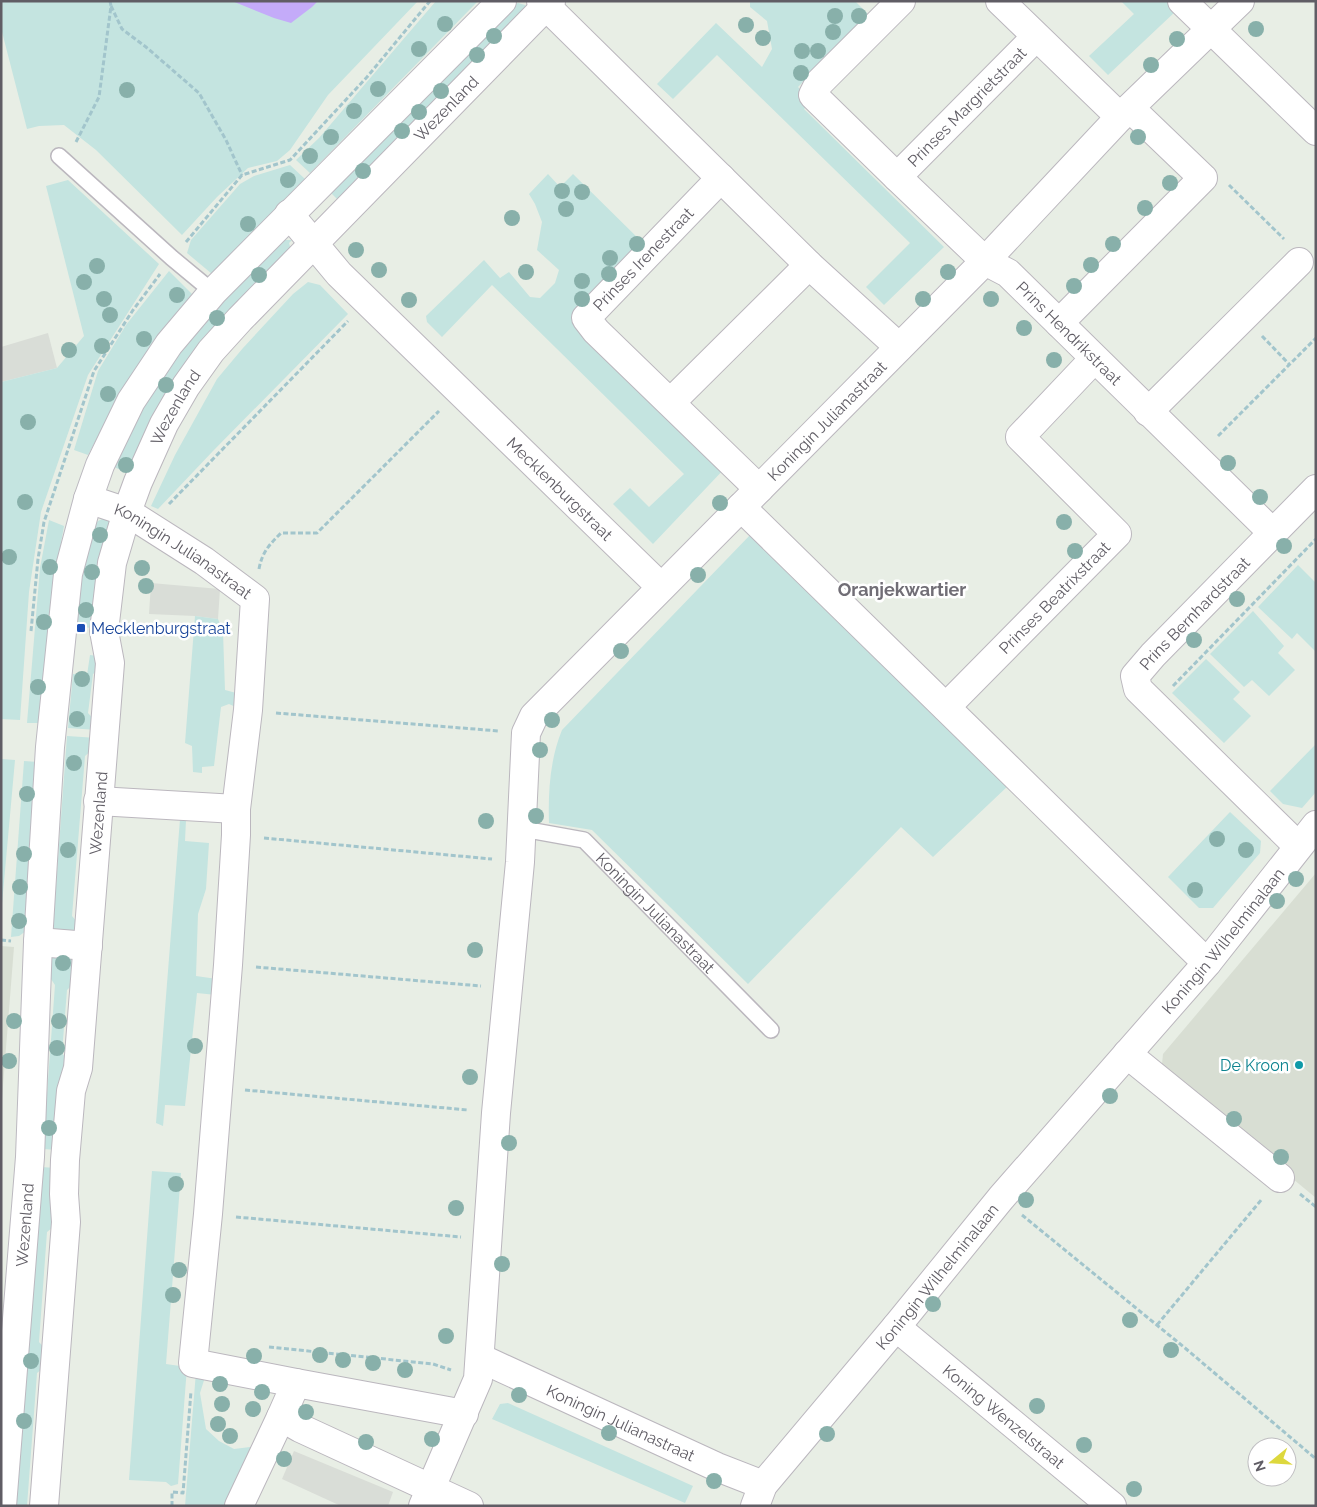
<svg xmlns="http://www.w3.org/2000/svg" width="1317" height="1507" font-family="Raleway,sans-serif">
<rect width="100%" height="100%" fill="#e8eee5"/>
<g fill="#d9ddd7">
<polygon points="48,333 57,368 1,382 1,347"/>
<polygon points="151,583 220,589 218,619 195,616 149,614"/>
<polygon points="294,1451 393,1492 388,1506 341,1506 282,1479"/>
</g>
<g fill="#d8ded3">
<polygon points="1316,873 1316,1198 1167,1075 1162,1064 1163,1054"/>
<polygon points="1,946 14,947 1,1111"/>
</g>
<g fill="#c4e4e0">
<polygon points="1,1 418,1 328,95 290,150 277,161 248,168 217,197 182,235 96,150 64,125 39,126 27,129 1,28"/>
<polygon points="436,1 478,1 310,173 296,160 319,138"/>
<polygon points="750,1 855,1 869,15 798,87 812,101 804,109 944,247 884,305 866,287 910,243 717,55 673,99 657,84 716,23 762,67 772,49 767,21 750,7"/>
<polygon points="1121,1 1168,1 1177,10 1108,75 1089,56 1134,14"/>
<polygon points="518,3 525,5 527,8 342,204 330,192 513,5"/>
<polygon points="290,165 305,179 212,274 187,253 191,240 240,184 254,176"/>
<polygon points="548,174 560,187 573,174 645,245 575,317 727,466 653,544 613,504 630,488 649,507 684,474 492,285 442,337 427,322 426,316 484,260 500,278 509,272 530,297 540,298 555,283 559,270 537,250 542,222 535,204 529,194"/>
<polygon points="68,180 159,264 88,375 41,512 29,592 20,720 1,719 1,382 57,368 84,336 46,186"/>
<path d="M283,240H292L289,243L291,250L134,476L114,467C126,443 137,418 151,395C185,336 235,288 283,240Z"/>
<polygon points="169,271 192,294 154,340 125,386 88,455 74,450 98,371 126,325"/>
<polygon points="308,282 320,285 348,314 213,451 158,509 151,506 175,455 217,379 243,348 293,294"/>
<path d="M105,518L110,522L96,636H91V628L77,626C78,609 86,531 98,521C100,520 102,519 105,518Z"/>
<polygon points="49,520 64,526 50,606 41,723 27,723 40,568"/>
<path d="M752,533L1009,785L933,857L901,827L748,984L592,830L549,823C548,792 550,759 562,730Z"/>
<polygon points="1298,565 1316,583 1315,651 1297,633 1292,639 1258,607"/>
<polygon points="1253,611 1284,646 1278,653 1295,670 1269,696 1252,680 1244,687 1210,654"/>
<polygon points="195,616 218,619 223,632 225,690 240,694 238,708 229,704 221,707 214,766 202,767 202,773 193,772 192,746 185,743"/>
<polygon points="90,655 97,656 102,667 93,674 88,713 97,723 97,730 68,728 73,674 87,675"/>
<polygon points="1206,659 1240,692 1233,699 1251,716 1224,743 1172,693"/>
<polygon points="67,736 97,738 95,747 85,756 72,916 82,928 81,936 56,934 53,927"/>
<polygon points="1316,744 1316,792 1302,808 1283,804 1270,791"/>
<polygon points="1,759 15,760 1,915"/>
<polygon points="24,761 38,762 26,931 19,936 11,937"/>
<polygon points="1230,812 1261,841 1260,853 1213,908 1199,908 1168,877"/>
<polygon points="180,819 186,820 185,841 209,843 206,889 198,914 196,976 217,979 216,995 197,993 185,1106 165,1105 163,1126 156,1123"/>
<polygon points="44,948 76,952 77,980 67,990 62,1053 70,1064 58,1150 43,1149 55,985 45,970"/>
<polygon points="41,1167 56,1168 58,1223 47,1232 39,1342 48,1352 47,1365 37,1373 27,1506 15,1506"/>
<polygon points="152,1171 181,1173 166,1364 187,1367 178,1484 171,1486 166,1482 129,1480"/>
<polygon points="196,1372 206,1374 200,1393 206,1429 219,1441 234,1449 258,1446 229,1506 185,1506"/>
<polygon points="508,1403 693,1486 685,1503 492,1419 500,1404"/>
</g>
<polygon fill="#c4abf9" points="232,1 318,1 312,7 291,23 274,18"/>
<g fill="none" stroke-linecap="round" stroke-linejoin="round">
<defs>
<g id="lane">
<polyline points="59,156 172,258 213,292"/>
<path id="s1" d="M523,829L584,840L771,1030"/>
</g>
<g id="street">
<polyline points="541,1 809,265 899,347"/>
<path id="s2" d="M901,1L819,83L813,95L897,177L985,261L1008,273L1273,533"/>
<polyline points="1000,1 1120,117"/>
<polyline points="1182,1 1316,131"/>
<path id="s3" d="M897,177L1036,37"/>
<polyline points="721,178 586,318 596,331 759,489"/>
<path id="s4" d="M289,214L339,274L661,587"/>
<polyline points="1059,323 1203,178 1130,108"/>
<polyline points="671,402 809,265"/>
<polyline points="1148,412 1299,262"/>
<path id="s5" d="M88,499L127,512L204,561L255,599L248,710L236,809V835L228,965L208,1214L193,1363L296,1383L281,1417L300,1428L469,1506"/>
<polyline points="741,507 1207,963"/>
<path id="s6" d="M946,707L1117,534L1020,437L1094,359"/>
<polyline points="98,801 236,809"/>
<path id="s7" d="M1298,846L1138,689L1135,676L1153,655L1316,489"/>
<polyline points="38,942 88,946"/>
<polyline points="1127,1054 1280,1178"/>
<path id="s8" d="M896,1327L1112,1506"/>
<path id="s9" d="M480,1358L717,1467L763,1485"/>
<polyline points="296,1383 464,1414"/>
<path id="s10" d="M44,1506L66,1222L64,1194L65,1160L71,1091L78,1068L110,663L104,631L112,563L127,512L138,482L164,424L186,386L211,351L240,319L551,1"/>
<polyline points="239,1506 281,1417"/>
<path id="s11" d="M423,1506L478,1379L496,1113L520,862L526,733L534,716L985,261L1120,117L1240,1"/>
<path id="s12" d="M755,1506L763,1485L896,1327L1001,1198L1207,963L1316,825"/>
</g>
<g id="secondary">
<path id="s13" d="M2,1506L30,1157L38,942L50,747L68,574L88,499L100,465L131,401L169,344L213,292L502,1"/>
</g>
</defs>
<use href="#lane" stroke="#bbb7be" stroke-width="18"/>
<use href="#street" stroke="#bbb7be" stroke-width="30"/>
<use href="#secondary" stroke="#bcb9c0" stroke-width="30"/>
<g stroke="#a2c5cc" stroke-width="3" stroke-dasharray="5 2.5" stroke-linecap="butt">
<polyline points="111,6 122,29 146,47 199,93 226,140 242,175"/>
<polyline points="76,142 99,97 111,6 110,1"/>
<polyline points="1229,185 1284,239"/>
<polyline points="186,242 242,175 290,160 367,77 430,1"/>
<polyline points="1262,336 1289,364"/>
<polyline points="1218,436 1316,338"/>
<polyline points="169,504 348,321"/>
<path d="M259,569C262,552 270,544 281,533H317L439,411"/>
<polyline points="31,631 38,559 44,522 94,371 133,310 160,274"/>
<polyline points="1173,686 1316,539"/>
<polyline points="276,713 499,731"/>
<polyline points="264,838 492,859"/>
<polyline points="1,940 11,941"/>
<polyline points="256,967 481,986"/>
<polyline points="245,1090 468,1110"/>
<polyline points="1300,1194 1316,1207"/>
<polyline points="1022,1215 1185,1348 1316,1459"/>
<polyline points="236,1217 461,1237"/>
<polyline points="1157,1325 1262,1199"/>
<polyline points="269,1347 433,1364 451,1370"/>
<polyline points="172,1506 172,1492 183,1493 191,1391"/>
</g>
<use href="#lane" stroke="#fff" stroke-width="15"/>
<use href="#street" stroke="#fff" stroke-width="28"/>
<use href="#secondary" stroke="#fff" stroke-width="28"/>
</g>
<g fill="#88b0aa">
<circle cx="835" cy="16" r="8"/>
<circle cx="859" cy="16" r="8"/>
<circle cx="445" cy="24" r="8"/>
<circle cx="746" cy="25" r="8"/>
<circle cx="1256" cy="29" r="8"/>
<circle cx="833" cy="32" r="8"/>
<circle cx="494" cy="36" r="8"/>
<circle cx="763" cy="38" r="8"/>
<circle cx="1177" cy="39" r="8"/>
<circle cx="419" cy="49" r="8"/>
<circle cx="802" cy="51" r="8"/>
<circle cx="818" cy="51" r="8"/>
<circle cx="477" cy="55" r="8"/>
<circle cx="1151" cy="65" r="8"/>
<circle cx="801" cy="73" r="8"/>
<circle cx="378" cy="89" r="8"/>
<circle cx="127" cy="90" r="8"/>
<circle cx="441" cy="91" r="8"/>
<circle cx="354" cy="111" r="8"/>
<circle cx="419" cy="112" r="8"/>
<circle cx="402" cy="131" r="8"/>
<circle cx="331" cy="137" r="8"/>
<circle cx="1138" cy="137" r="8"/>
<circle cx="310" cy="156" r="8"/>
<circle cx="363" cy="171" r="8"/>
<circle cx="288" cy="180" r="8"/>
<circle cx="1170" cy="183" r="8"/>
<circle cx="562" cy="191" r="8"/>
<circle cx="582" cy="192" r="8"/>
<circle cx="1145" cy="208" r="8"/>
<circle cx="566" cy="209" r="8"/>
<circle cx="512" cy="218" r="8"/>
<circle cx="248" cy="224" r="8"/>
<circle cx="637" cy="244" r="8"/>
<circle cx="1113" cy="244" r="8"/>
<circle cx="356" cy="250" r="8"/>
<circle cx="610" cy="258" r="8"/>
<circle cx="1091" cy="265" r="8"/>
<circle cx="97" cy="266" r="8"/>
<circle cx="379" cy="270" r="8"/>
<circle cx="526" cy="272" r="8"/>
<circle cx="948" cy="272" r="8"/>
<circle cx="609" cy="274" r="8"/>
<circle cx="259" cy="275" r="8"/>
<circle cx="582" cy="281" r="8"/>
<circle cx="84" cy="282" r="8"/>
<circle cx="1074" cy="286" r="8"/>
<circle cx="177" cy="295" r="8"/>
<circle cx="104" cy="299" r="8"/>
<circle cx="582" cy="299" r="8"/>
<circle cx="923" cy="299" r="8"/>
<circle cx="991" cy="299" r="8"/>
<circle cx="409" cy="300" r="8"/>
<circle cx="110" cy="315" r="8"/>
<circle cx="217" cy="318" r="8"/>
<circle cx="1024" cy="328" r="8"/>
<circle cx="144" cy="339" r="8"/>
<circle cx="102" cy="346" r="8"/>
<circle cx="69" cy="350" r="8"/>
<circle cx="1054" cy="360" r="8"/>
<circle cx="166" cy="385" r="8"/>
<circle cx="108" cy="394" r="8"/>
<circle cx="28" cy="422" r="8"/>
<circle cx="1228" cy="463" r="8"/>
<circle cx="126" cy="465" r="8"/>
<circle cx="1260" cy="497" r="8"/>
<circle cx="25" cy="502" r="8"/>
<circle cx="720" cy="503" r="8"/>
<circle cx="1064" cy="522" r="8"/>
<circle cx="100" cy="535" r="8"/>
<circle cx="1284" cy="546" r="8"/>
<circle cx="1075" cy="551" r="8"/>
<circle cx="9" cy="557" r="8"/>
<circle cx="50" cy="567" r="8"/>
<circle cx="142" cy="568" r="8"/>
<circle cx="92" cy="572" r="8"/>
<circle cx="698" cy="575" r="8"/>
<circle cx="146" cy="586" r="8"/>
<circle cx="1237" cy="599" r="8"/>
<circle cx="86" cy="610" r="8"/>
<circle cx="44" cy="622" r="8"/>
<circle cx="1194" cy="640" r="8"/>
<circle cx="621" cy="651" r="8"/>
<circle cx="82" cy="679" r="8"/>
<circle cx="38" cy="687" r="8"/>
<circle cx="77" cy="719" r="8"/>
<circle cx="552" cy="720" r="8"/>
<circle cx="540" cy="750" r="8"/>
<circle cx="74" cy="763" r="8"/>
<circle cx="27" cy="794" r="8"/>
<circle cx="536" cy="816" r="8"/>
<circle cx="486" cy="821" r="8"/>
<circle cx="1217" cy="839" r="8"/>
<circle cx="68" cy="850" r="8"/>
<circle cx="1246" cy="850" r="8"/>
<circle cx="24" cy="854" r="8"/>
<circle cx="1296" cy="879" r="8"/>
<circle cx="20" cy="887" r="8"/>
<circle cx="1195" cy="890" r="8"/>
<circle cx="1277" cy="901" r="8"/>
<circle cx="19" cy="921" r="8"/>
<circle cx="475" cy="950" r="8"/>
<circle cx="63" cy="963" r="8"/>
<circle cx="14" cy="1021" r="8"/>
<circle cx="59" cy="1021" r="8"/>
<circle cx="195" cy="1046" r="8"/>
<circle cx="57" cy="1048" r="8"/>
<circle cx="9" cy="1061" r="8"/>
<circle cx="470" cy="1077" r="8"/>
<circle cx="1110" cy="1096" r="8"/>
<circle cx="1234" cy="1119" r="8"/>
<circle cx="49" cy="1128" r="8"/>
<circle cx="509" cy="1143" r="8"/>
<circle cx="1281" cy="1157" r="8"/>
<circle cx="176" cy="1184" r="8"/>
<circle cx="1026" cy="1200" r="8"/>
<circle cx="456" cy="1208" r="8"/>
<circle cx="502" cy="1264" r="8"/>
<circle cx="179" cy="1270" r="8"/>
<circle cx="173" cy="1295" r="8"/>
<circle cx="933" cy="1304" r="8"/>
<circle cx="1130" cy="1320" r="8"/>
<circle cx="446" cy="1336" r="8"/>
<circle cx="1171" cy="1350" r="8"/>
<circle cx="320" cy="1355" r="8"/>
<circle cx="254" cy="1356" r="8"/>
<circle cx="343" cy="1360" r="8"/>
<circle cx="31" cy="1361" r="8"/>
<circle cx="373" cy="1363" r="8"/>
<circle cx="405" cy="1370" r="8"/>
<circle cx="220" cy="1384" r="8"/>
<circle cx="262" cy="1392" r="8"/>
<circle cx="519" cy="1395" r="8"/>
<circle cx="222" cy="1404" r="8"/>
<circle cx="1037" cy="1406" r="8"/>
<circle cx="253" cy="1409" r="8"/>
<circle cx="306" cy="1412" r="8"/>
<circle cx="24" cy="1421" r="8"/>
<circle cx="218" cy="1424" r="8"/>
<circle cx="609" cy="1433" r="8"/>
<circle cx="827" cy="1434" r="8"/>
<circle cx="230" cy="1436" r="8"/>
<circle cx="432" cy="1439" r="8"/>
<circle cx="366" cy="1442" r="8"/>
<circle cx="1084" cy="1445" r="8"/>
<circle cx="284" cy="1459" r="8"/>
<circle cx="714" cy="1481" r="8"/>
<circle cx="1134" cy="1489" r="8"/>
</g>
<rect fill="#1a4fb4" stroke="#fff" stroke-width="2" x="76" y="623" width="10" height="10" rx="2.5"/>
<circle fill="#0f9aa8" stroke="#fff" stroke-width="2" cx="1299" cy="1065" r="5"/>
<g text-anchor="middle" stroke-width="5" stroke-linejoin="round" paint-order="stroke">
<g font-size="16" fill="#605d65" stroke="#fff">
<text dy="6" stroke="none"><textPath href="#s3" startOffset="99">Prinses Margrietstraat</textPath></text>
<text dy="6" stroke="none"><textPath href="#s10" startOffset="1521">Wezenland</textPath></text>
<text transform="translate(643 259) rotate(-46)" y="6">Prinses Irenestraat</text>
<text dy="6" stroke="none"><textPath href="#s2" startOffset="480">Prins Hendrikstraat</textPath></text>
<text dy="6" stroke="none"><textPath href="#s10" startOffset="1116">Wezenland</textPath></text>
<text dy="6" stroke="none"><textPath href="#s11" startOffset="1221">Koningin Julianastraat</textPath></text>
<text dy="6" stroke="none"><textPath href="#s4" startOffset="386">Mecklenburgstraat</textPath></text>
<text dy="6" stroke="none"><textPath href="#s5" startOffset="109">Koningin Julianastraat</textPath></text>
<text dy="6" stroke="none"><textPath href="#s6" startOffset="154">Prinses Beatrixstraat</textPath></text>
<text dy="6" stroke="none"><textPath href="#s7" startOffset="324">Prins Bernhardstraat</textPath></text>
<text dy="6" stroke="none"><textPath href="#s10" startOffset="696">Wezenland</textPath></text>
<text dy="6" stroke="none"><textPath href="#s1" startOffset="164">Koningin Julianastraat</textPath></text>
<text dy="6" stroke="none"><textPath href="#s12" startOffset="735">Koningin Wilhelminalaan</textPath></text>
<text dy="6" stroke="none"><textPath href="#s13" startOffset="282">Wezenland</textPath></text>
<text dy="6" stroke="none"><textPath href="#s12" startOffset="294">Koningin Wilhelminalaan</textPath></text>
<text dy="6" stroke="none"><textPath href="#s8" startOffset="140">Koning Wenzelstraat</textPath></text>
<text dy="6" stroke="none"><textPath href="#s9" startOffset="155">Koningin Julianastraat</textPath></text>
</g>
<g font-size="16" fill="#164399" stroke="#fff" text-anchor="start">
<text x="91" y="634">Mecklenburgstraat</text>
</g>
<g font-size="16" fill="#0d838f" stroke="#fff" text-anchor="end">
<text x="1289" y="1071">De Kroon</text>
</g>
<g font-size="18" font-weight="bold" fill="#716e76" stroke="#fff">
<text x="902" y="596">Oranjekwartier</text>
</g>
</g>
<rect width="1317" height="1507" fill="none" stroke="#605d65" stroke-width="5"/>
<g transform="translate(1272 1462) rotate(252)"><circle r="24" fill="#ffffff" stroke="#bfbec1"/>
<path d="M0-4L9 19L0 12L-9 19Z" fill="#ddd83d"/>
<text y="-8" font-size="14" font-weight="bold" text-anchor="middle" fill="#605d65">N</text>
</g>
</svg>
